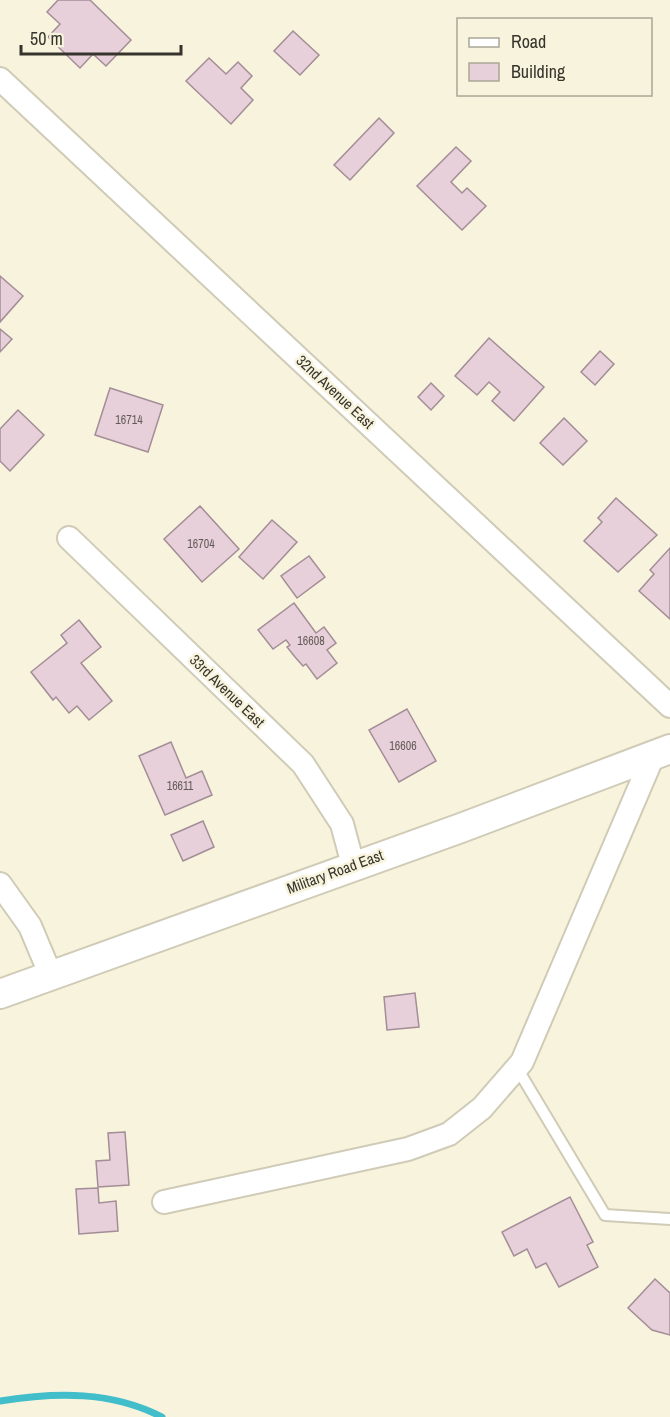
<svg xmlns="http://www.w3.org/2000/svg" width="670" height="1417" font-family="'Archivo Narrow',sans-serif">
<rect width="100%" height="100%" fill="#f7f3dd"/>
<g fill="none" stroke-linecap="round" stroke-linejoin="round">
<path stroke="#42beca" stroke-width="7" d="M0,1401C56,1392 112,1391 162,1417"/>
</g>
<g fill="#e8d0da" stroke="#a38d96" stroke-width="1.5">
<polygon points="58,0 90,0 131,40 106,66 93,54 80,68 48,37 60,24 47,12"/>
<polygon points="293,31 319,55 300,75 274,51"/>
<polygon points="209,58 226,74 238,62 252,76 241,88 253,100 231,124 186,81"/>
<polygon points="379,118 394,133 350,180 334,165"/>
<polygon points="456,147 471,161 451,182 462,193 467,188 486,206 462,230 417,186"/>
<polygon points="0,276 23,296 0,322"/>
<polygon points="0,329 12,339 0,352"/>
<polygon points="489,338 544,387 514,421 492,401 500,392 489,382 477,395 455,376"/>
<polygon points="600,351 614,364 595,385 581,372"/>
<polygon points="431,383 444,396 431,410 418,397"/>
<polygon points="110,388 163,405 148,452 95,435"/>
<polygon points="18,410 44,435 10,471 0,461 0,429"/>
<polygon points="564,418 587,441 563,465 540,443"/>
<polygon points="616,498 657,535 618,572 584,541 602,522 598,518"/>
<polygon points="200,506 239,549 202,582 164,539"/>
<polygon points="272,520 297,542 263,579 239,557"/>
<polygon points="670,548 670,619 639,591 654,574 650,570"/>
<polygon points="309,556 325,577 297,598 281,576"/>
<polygon points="294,603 316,633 324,627 336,643 327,650 337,663 317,679 306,664 303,666 295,657 287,647 290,645 286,640 273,649 258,630"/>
<polygon points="79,620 101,647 81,663 112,701 89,720 77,706 69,713 56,697 53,700 31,672 67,643 61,635"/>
<polygon points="407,709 436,761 399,782 369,730"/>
<polygon points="171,742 186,778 202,771 212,795 165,815 139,756"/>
<polygon points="203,821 214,847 183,861 171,835"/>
<polygon points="415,993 419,1027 387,1030 384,997"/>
<polygon points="125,1132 129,1185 98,1187 96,1161 110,1160 108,1133"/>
<polygon points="98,1188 99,1203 116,1201 118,1231 79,1234 76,1189"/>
<polygon points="570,1197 593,1242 587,1245 598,1267 559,1287 546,1263 536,1268 527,1249 514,1256 502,1232"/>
<polygon points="655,1279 670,1293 670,1335 652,1330 628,1308"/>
</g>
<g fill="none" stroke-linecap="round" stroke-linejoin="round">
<defs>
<polyline id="service" points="517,1068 605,1215 670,1219"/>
<g id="minor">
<polyline points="0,79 670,706"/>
<polyline points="69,538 303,764 342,824 353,865"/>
<polyline points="0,884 30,926 51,976"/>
<polyline points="164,1202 408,1149 449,1134 482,1108 522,1062 653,756"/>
</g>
<polyline id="tertiary" points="0,994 461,828 670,749"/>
</defs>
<use href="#service" stroke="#cfcbb6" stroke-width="14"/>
<use href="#minor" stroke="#cfcbb6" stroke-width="26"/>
<use href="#tertiary" stroke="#cfcbb6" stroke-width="32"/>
<use href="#service" stroke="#fff" stroke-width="10"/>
<use href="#minor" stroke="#fff" stroke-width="22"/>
<use href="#tertiary" stroke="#fff" stroke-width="28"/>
</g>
<g text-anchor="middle" stroke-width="5" stroke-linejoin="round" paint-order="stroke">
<g font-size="12" fill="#625b58">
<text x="129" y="424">16714</text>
<text x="201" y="548">16704</text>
<text x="311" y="645">16608</text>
<text x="403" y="750">16606</text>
<text x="180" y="790">16611</text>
</g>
<g font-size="15" fill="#36342c" stroke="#f7f3dd">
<text transform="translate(335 392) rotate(43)" y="5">32nd Avenue East</text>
<text transform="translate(227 691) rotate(44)" y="5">33rd Avenue East</text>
<text transform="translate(335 872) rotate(-20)" y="5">Military Road East</text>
</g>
</g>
<rect x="457" y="18" width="195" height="78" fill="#f7f3dd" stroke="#aaa796" stroke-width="1.5"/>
<rect x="469" y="38" width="30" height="9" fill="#ffffff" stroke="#aaa796" stroke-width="1.5"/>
<text x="511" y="48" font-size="18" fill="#36342c">Road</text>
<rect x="469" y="63" width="30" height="18" fill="#e8d0da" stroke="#aaa796" stroke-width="1.5"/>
<text x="511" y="78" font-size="18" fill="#36342c">Building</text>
<path d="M21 45v9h160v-9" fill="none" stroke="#36342c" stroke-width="3"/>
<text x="30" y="45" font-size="18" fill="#36342c" stroke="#f7f3dd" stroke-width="4.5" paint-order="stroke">50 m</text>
</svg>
